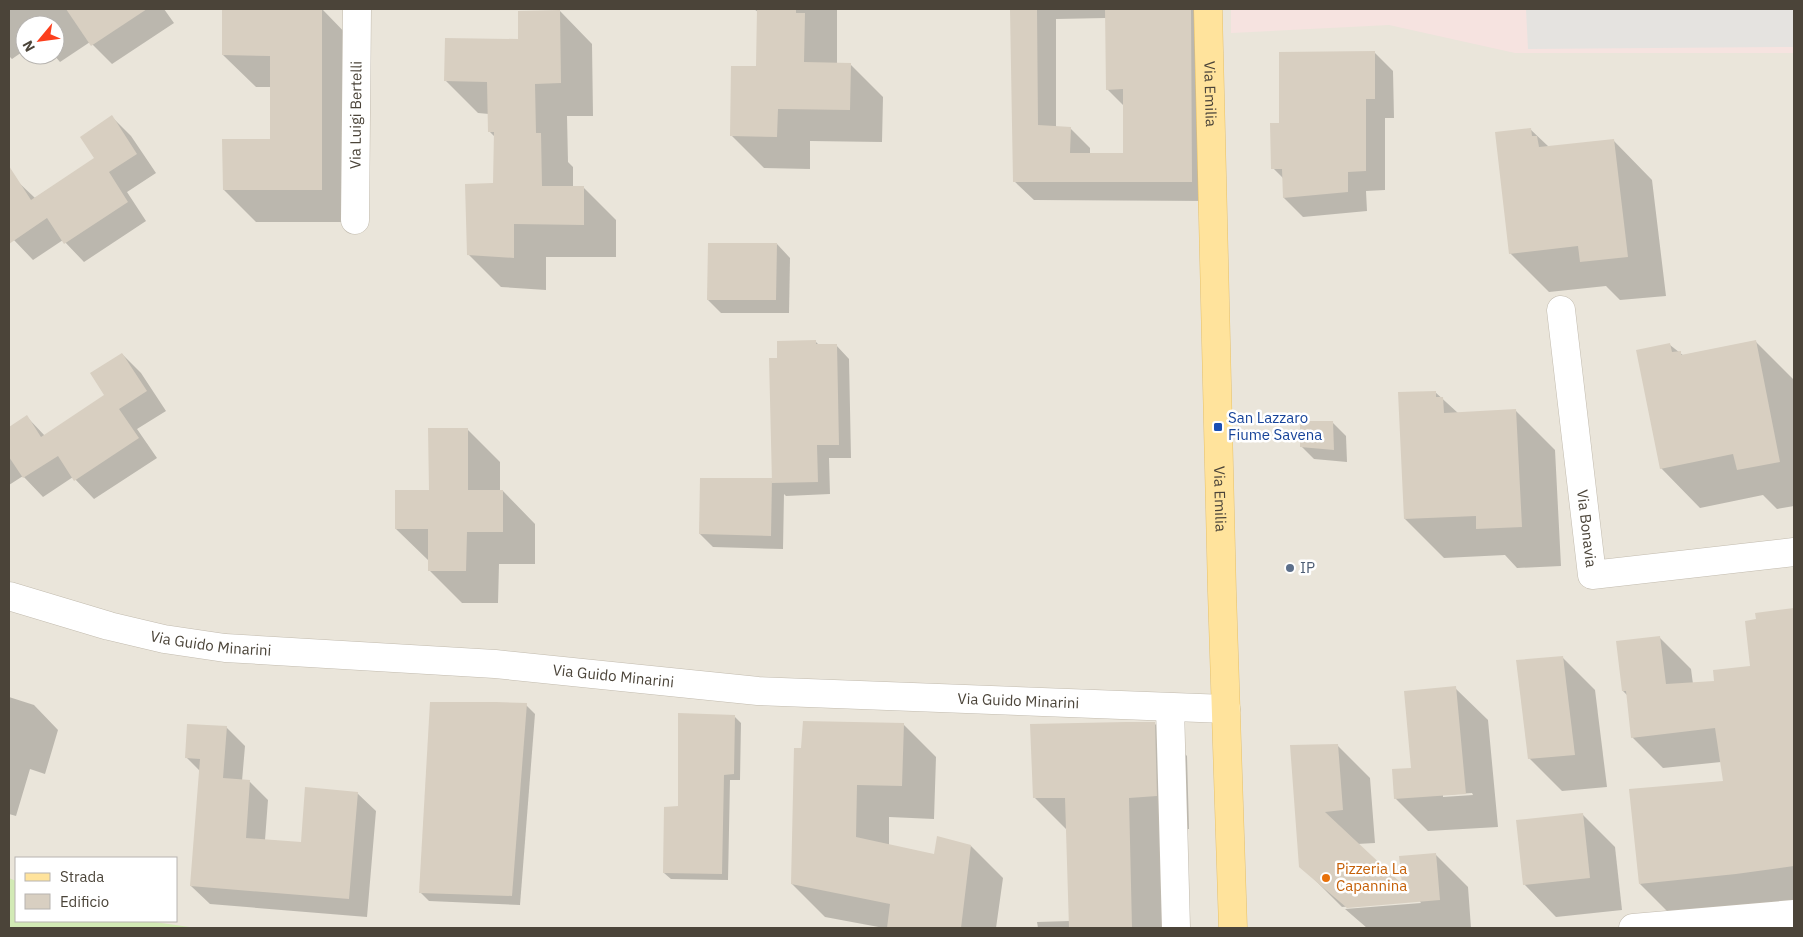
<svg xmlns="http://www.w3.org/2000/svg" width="1803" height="937" font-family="'IBM Plex Sans',sans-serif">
<rect width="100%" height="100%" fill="#f6f3ec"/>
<path fill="#eae5da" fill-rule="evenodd" d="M9,9H1794V928H9ZM25,25H55V55H25ZM16,858H176V921H16Z"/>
<polygon fill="#f6e3e0" points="1231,9 1794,9 1794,53 1515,53 1389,25 1231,33"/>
<polygon fill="#d2eab5" points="9,878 16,881 16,921 148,921 196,928 9,928"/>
<polygon fill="#e5e3e0" points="1526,9 1794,9 1794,47 1528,49"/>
<g fill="#0003" fill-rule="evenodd">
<polygon points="9,9 164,9 174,23 112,64 90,42 60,62 54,55 55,25 25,25 25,50 12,59 9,56"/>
<polygon points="224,9 322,9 354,42 355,222 256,222 224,190 271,140 271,87 256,87 223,55"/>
<polygon points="754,9 837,9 837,64 850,64 883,97 882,142 810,141 810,169 764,168 731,135 757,67 758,12"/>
<path d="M1011,9H1210L1211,201L1034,200L1014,181ZM1106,18L1107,89L1124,106L1125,154H1090V148L1070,128L1056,127V19Z"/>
<polygon points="560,11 592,44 593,116 567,116 568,162 573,167 573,187 583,187 616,220 616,257 546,257 546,290 501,287 468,254 495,184 495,137 489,131 489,114 478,113 446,81 519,40"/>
<polygon points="1374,52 1393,71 1394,118 1385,118 1385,190 1366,191 1367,211 1303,217 1284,198 1284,179 1273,168 1280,124"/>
<polygon points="112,117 131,136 156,173 127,192 146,221 84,262 63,240 33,260 13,239 9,241 9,185 16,180 35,198 96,158"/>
<polygon points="1530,129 1549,147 1613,140 1652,180 1666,296 1620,300 1606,286 1549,292 1510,253"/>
<polygon points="777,244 790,258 789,313 721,313 708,300"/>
<polygon points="815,341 819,345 836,345 849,359 851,458 829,458 830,494 786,496 784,494 783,549 713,547 700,534 701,479 773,481 778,359"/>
<polygon points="1756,342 1794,380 1794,506 1777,509 1763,495 1700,508 1661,468 1670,345 1684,356"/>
<polygon points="122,354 141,373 166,411 137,429 157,458 94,499 73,477 43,497 23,476 9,485 9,428 27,417 45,436 106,395"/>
<polygon points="1435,392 1458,413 1516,411 1555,450 1561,566 1517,568 1505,555 1444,558 1405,519"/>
<polygon points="1332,422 1346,436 1347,462 1314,459 1301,446"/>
<polygon points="467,429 500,462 500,491 503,491 535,524 535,564 499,564 498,603 462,603 429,570 429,561 396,529 430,491"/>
<polygon points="1794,610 1794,900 1671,915 1640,884 1724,782 1721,762 1663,768 1632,737 1628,696 1623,691 1660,638 1691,669 1693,684 1716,682 1751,667 1757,620 1756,614"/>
<polygon points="1562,657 1595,690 1607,787 1562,791 1529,758"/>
<path d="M1455,688L1488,720L1498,827L1428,831L1395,798ZM1472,793L1473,795L1443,797V795Z"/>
<polygon points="9,697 34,705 58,730 45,774 30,769 16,816 9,814"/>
<polygon points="526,705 535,714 520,905 429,901 420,892"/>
<polygon points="735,717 741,723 740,780 730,780 728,880 671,879 664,873 679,807"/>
<polygon points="1154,723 1187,756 1189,829 1161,830 1166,928 1038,928 1037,922 1070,921 1067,830 1034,797"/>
<polygon points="903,724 936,757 934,819 889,817 889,845 935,855 971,846 1003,878 996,928 884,928 825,917 792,884 802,749"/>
<polygon points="226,727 245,746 242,781 250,782 268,800 265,840 302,843 357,793 376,811 367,917 210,904 191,886 200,771 186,757"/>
<polygon points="1337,745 1370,778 1375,843 1357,844 1403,887 1435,854 1468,887 1471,928 1367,928 1345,909 1421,903 1419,900 1342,907 1301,866"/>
<polygon points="1582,814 1615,847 1622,910 1556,917 1524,884"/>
</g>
<g fill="#d8cfc1">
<polygon points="66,9 147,9 91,46"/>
<polygon points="222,9 322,9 322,190 223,190 222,139 270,139 270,56 222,55"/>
<polygon points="757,9 796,9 796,13 805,13 804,62 851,63 850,110 778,109 777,137 730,136 731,66 756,66"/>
<polygon points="1010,9 1037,9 1038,125 1071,127 1070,153 1123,153 1123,89 1106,90 1105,9 1191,9 1192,182 1013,182"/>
<polygon points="560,10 561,83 535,84 536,133 541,133 542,186 584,186 584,225 514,224 514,258 467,255 465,184 493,183 494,132 488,132 487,82 444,81 445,38 518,39 518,11"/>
<polygon points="1375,51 1375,99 1366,99 1366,171 1348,172 1348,192 1283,198 1282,169 1271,169 1270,123 1279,123 1279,52"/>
<polygon points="112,115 137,154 109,172 128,202 64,244 47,218 9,244 9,166 31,200 94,158 80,137"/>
<polygon points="1531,128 1532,136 1537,136 1539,147 1614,139 1628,257 1580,262 1578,246 1509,254 1495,132"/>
<polygon points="708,243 777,243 776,300 707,300"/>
<polygon points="816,340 816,344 837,344 839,445 817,445 818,482 772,483 769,358 777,358 777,341"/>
<polygon points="1756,340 1780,462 1737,470 1733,454 1660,469 1636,350 1670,343 1672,352 1681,351 1681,355"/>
<polygon points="122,353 147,391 119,409 139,438 74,481 58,456 23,478 9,457 9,427 27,415 41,437 104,395 90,373"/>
<polygon points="1436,391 1436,397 1443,397 1444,413 1516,409 1522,527 1476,529 1476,516 1404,519 1398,392"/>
<polygon points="1300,421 1333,421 1334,450 1300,447"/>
<polygon points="428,428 468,428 468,490 503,490 503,532 467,532 466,571 428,571 428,529 395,529 395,490 429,490"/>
<polygon points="700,478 772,478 771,536 699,534"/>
<polygon points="1794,608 1794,866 1736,874 1639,884 1629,789 1723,781 1715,728 1631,738 1626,691 1622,691 1616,641 1660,636 1666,684 1714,681 1713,670 1750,666 1745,621 1756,619 1755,613"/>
<polygon points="1563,656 1575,755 1528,759 1516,660"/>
<polygon points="1456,686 1466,794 1394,799 1392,769 1411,768 1404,691"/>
<polygon points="430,702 496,702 527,703 512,896 419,893"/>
<polygon points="678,713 735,715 734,774 724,775 722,874 663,873 664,807 678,806"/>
<polygon points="803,721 904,723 902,786 857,785 856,837 934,854 937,836 971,845 961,928 887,928 890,904 791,884 794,748 801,748"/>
<polygon points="1126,722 1155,722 1157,796 1129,798 1132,928 1069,928 1065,798 1033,798 1030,724"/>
<polygon points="187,724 227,726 223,778 250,780 246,838 301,842 305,787 358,792 349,899 190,886 200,759 185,758"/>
<polygon points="1338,744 1343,810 1325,812 1402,884 1399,856 1436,853 1440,900 1347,908 1299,867 1290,745"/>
<polygon points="1583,813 1590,878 1523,885 1516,820"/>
</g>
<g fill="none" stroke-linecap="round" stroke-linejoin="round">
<defs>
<g id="minor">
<path id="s1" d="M355,220L357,9"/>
<path id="s2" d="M1561,310L1592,575L1794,552"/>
<path id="s3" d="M9,596L109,626L164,639L225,648L495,664L758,691L1226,709"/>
<polyline points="1170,708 1176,928"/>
</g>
<polyline id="tertiary" points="1633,928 1794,914"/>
<g id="primary">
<path id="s4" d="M1208,9L1222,592L1233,928"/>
</g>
</defs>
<use href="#minor" stroke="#c2bbae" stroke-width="29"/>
<use href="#tertiary" stroke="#c2bbae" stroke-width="29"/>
<use href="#primary" stroke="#e6c16a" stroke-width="29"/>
<use href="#minor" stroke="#fff" stroke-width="28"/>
<use href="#tertiary" stroke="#fff" stroke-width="28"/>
<use href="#primary" stroke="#ffe39c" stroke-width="28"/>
</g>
<rect fill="#1a4fb4" stroke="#fff" stroke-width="2" x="1213" y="422" width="10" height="10" rx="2.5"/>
<circle fill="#5c6f8a" stroke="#fff" stroke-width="2" cx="1290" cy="568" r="5"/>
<circle fill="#e8710a" stroke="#fff" stroke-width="2" cx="1326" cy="878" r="5"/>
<g text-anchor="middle" stroke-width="5" stroke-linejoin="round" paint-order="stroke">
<g font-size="15" fill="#4b4439" stroke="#fff">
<text dy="5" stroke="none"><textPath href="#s4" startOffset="85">Via Emilia</textPath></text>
<text dy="5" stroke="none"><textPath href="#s1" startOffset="105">Via Luigi Bertelli</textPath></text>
<text dy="5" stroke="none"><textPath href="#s4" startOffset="490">Via Emilia</textPath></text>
<text dy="5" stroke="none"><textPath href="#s2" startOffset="220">Via Bonavia</textPath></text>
<text dy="5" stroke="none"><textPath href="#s3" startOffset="208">Via Guido Minarini</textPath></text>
<text dy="5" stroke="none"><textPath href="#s3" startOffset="612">Via Guido Minarini</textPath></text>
<text dy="5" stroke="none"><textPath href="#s3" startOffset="1018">Via Guido Minarini</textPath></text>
</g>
<g font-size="15" fill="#164399" stroke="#fff" text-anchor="start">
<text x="1228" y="423">San Lazzaro<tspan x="1228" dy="17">Fiume Savena</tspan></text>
</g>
<g font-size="15" fill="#4e5e75" stroke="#fff" text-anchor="start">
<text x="1300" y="573">IP</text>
</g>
<g font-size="15" fill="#c56008" stroke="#fff" text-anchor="start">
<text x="1336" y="874">Pizzeria La<tspan x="1336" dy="17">Capannina</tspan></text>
</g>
</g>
<rect width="1803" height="937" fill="none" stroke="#4b4439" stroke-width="20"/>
<rect x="15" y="857" width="162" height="65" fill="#ffffff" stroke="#b7b4b0"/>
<rect x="25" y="873" width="25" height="8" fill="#ffe39c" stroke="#b7b4b0"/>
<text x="60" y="882" font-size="15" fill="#4b4439">Strada</text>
<rect x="25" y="894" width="25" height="15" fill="#d8cfc1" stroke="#b7b4b0"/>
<text x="60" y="907" font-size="15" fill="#4b4439">Edificio</text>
<g transform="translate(40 40) rotate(241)"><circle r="24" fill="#ffffff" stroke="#b7b4b0"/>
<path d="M0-4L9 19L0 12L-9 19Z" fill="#fc3f1d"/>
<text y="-8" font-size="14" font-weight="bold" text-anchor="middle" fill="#4b4439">N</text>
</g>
</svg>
